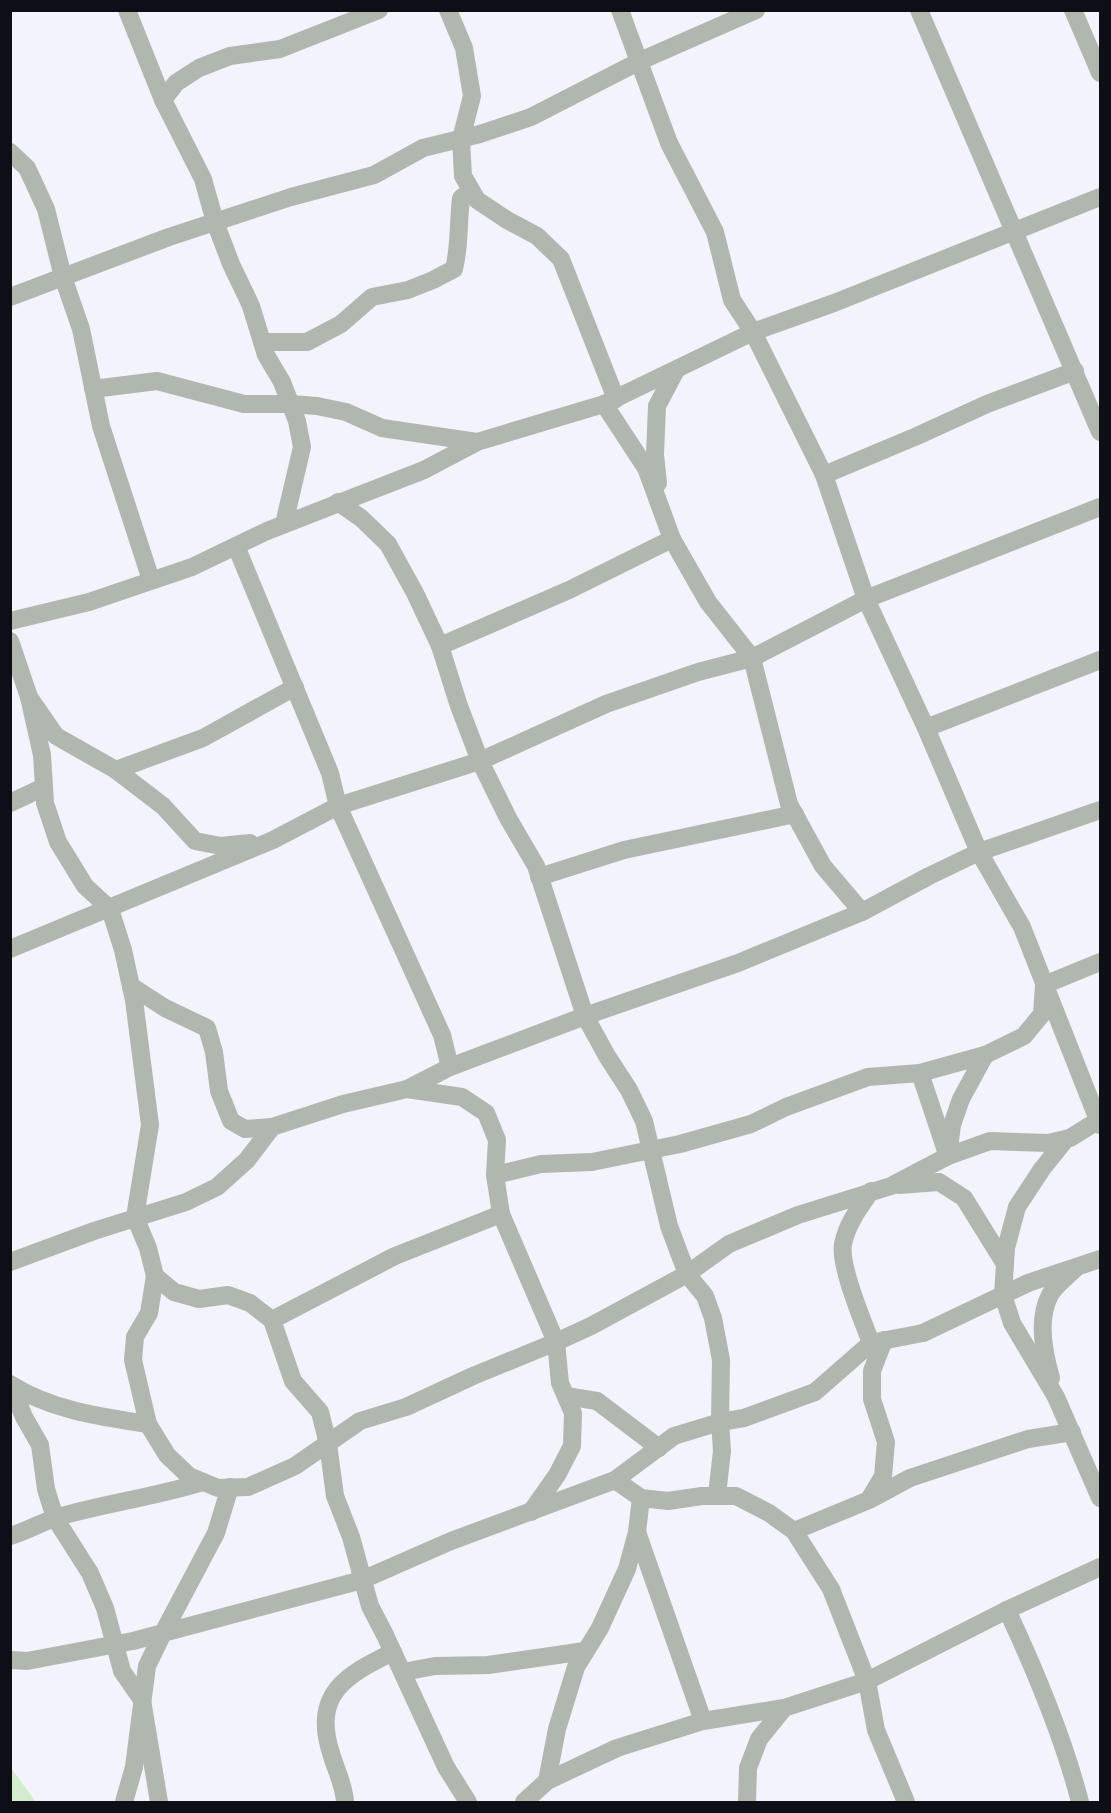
<svg xmlns="http://www.w3.org/2000/svg" width="1111" height="1813" font-family="Commissioner,sans-serif">
<rect width="100%" height="100%" fill="#f2f3fc"/>
<polygon fill="#d3ebcf" points="11,1768 36,1802 11,1802"/>
<g fill="none" stroke-linecap="round" stroke-linejoin="round">
<g stroke="#b0b7af" stroke-width="18">
<polyline points="127,10 163,100 203,179 215,222 231,264 251,306 266,355 282,382 297,421 302,447 284,524"/>
<polyline points="448,10 464,48 472,96 461,139 463,176 477,200 507,220 537,236 561,259 616,399"/>
<polyline points="620,10 669,143 715,232 732,300 753,332 824,475 866,599 926,728 979,852 1022,927 1100,1125"/>
<polyline points="919,10 1100,432"/>
<polyline points="1073,10 1100,73"/>
<polyline points="163,100 176,83 199,68 230,56 280,49 379,10"/>
<polyline points="10,152 27,168 46,209 63,277 81,329 101,426 151,580"/>
<polyline points="10,297 169,237 291,197 374,175 423,148 480,134 531,117 640,61 756,10"/>
<path d="M262,342H307L341,324L372,297L408,290L433,280L454,269C460,245 458,223 461,198L471,191"/>
<polyline points="93,389 157,381 244,404 290,404 317,406 346,412 382,428 477,442"/>
<polyline points="604,404 646,468 672,539 708,602 752,658 789,804 823,866 862,912"/>
<polyline points="824,475 917,436 987,404 1075,371"/>
<polyline points="658,483 655,455 657,406 676,370"/>
<polyline points="338,502 361,518 388,544 415,593 440,646 459,706 480,761 508,818 536,866 585,1016 607,1056 629,1090 644,1121 669,1226 687,1274 705,1296 713,1318 721,1360 720,1422 722,1451 717,1495"/>
<polyline points="236,546 330,773 338,806 442,1035 450,1067"/>
<polyline points="10,621 89,602 192,567 267,531 424,470 477,442 604,404 753,332 834,303 1100,197"/>
<polyline points="10,641 29,697 56,736 116,770 163,806 195,841 221,846 250,843"/>
<polyline points="440,646 569,590 672,539"/>
<polyline points="29,697 42,755 45,803 58,842 85,886 110,909 123,950 134,1000 150,1125 135,1217 148,1248 155,1276 174,1292 199,1299 228,1295 250,1303 272,1320 293,1381 320,1412 328,1444 335,1496 351,1537 370,1606 385,1635 446,1767 468,1802"/>
<polyline points="926,728 1100,660"/>
<polyline points="116,770 203,738 295,687"/>
<polyline points="10,803 44,787"/>
<polyline points="539,877 624,850 795,814"/>
<polyline points="10,949 273,840 338,806 480,761 606,704 698,672 752,658 866,599 1100,507"/>
<polyline points="131,986 165,1008 207,1028 214,1052 219,1091 231,1121 245,1129 272,1127"/>
<polyline points="920,1073 946,1151"/>
<polyline points="407,1089 462,1097 486,1113 497,1140 495,1175 501,1214 556,1342 560,1383 573,1413 572,1446 557,1475 531,1512"/>
<polyline points="1066,1139 1042,1169 1017,1207 1006,1248 1003,1295 1012,1323 1056,1397 1100,1498"/>
<polyline points="948,1156 952,1125 961,1099 985,1055"/>
<polyline points="495,1175 541,1164 592,1162 680,1144 751,1124 786,1107 868,1077 920,1073 985,1055 1024,1036 1042,1014 1044,985 1100,962"/>
<polyline points="899,1185 939,1182 964,1198 1005,1264"/>
<polyline points="10,1262 94,1231 186,1202 217,1187 247,1160 272,1127 343,1104 407,1089 450,1067 585,1016 738,963 862,912 929,876 979,852 1100,810"/>
<polyline points="155,1276 149,1313 135,1337 133,1360 148,1424 167,1455 189,1476 218,1488 248,1487 295,1466 360,1421 406,1407 473,1376 556,1342 591,1326 687,1274 729,1244 798,1215 891,1186 948,1156 990,1141 1048,1143 1070,1138 1099,1120"/>
<polyline points="272,1320 395,1256 501,1214"/>
<path d="M871,1343C863,1321 839,1265 843,1244C847,1224 859,1208 871,1191"/>
<path d="M1051,1378C1044,1354 1037,1319 1050,1295C1055,1285 1068,1276 1076,1268"/>
<path d="M10,1384C51,1410 101,1417 148,1424"/>
<polyline points="11,1385 24,1417 40,1445 46,1489 55,1518 90,1573 105,1608 122,1671 142,1700 159,1802"/>
<polyline points="566,1396 597,1401 659,1448"/>
<polyline points="615,1480 641,1498 668,1501 702,1496 736,1496 769,1513 794,1531 831,1589 867,1681 876,1730 906,1802"/>
<polyline points="870,1498 883,1476 886,1442 872,1399 872,1371 884,1340"/>
<polyline points="794,1531 869,1500 910,1478 1028,1439 1072,1432"/>
<polyline points="637,1532 703,1721"/>
<path d="M10,1536C27,1531 42,1522 58,1517C106,1503 155,1497 203,1482"/>
<path d="M1007,1610C1036,1672 1063,1736 1080,1802"/>
<polyline points="10,1660 27,1661 133,1641 163,1633 216,1533 230,1487"/>
<polyline points="403,1672 435,1666 488,1665 585,1651"/>
<polyline points="547,1781 557,1729 576,1667 600,1628 627,1569 637,1532 641,1498"/>
<polyline points="124,1802 134,1767 147,1666 163,1633 362,1580 451,1541 615,1480 674,1436 720,1422 744,1418 815,1392 871,1343 923,1333 1028,1283 1100,1259"/>
<path d="M345,1802C344,1784 336,1771 331,1753C312,1694 346,1675 393,1652"/>
<polyline points="524,1802 547,1781 617,1748 703,1721 784,1708 867,1681 1007,1610 1100,1567"/>
<polyline points="747,1802 748,1768 759,1739 784,1708"/>
</g>
</g>
<rect width="1111" height="1813" fill="none" stroke="#0e0f16" stroke-width="24"/>
</svg>
